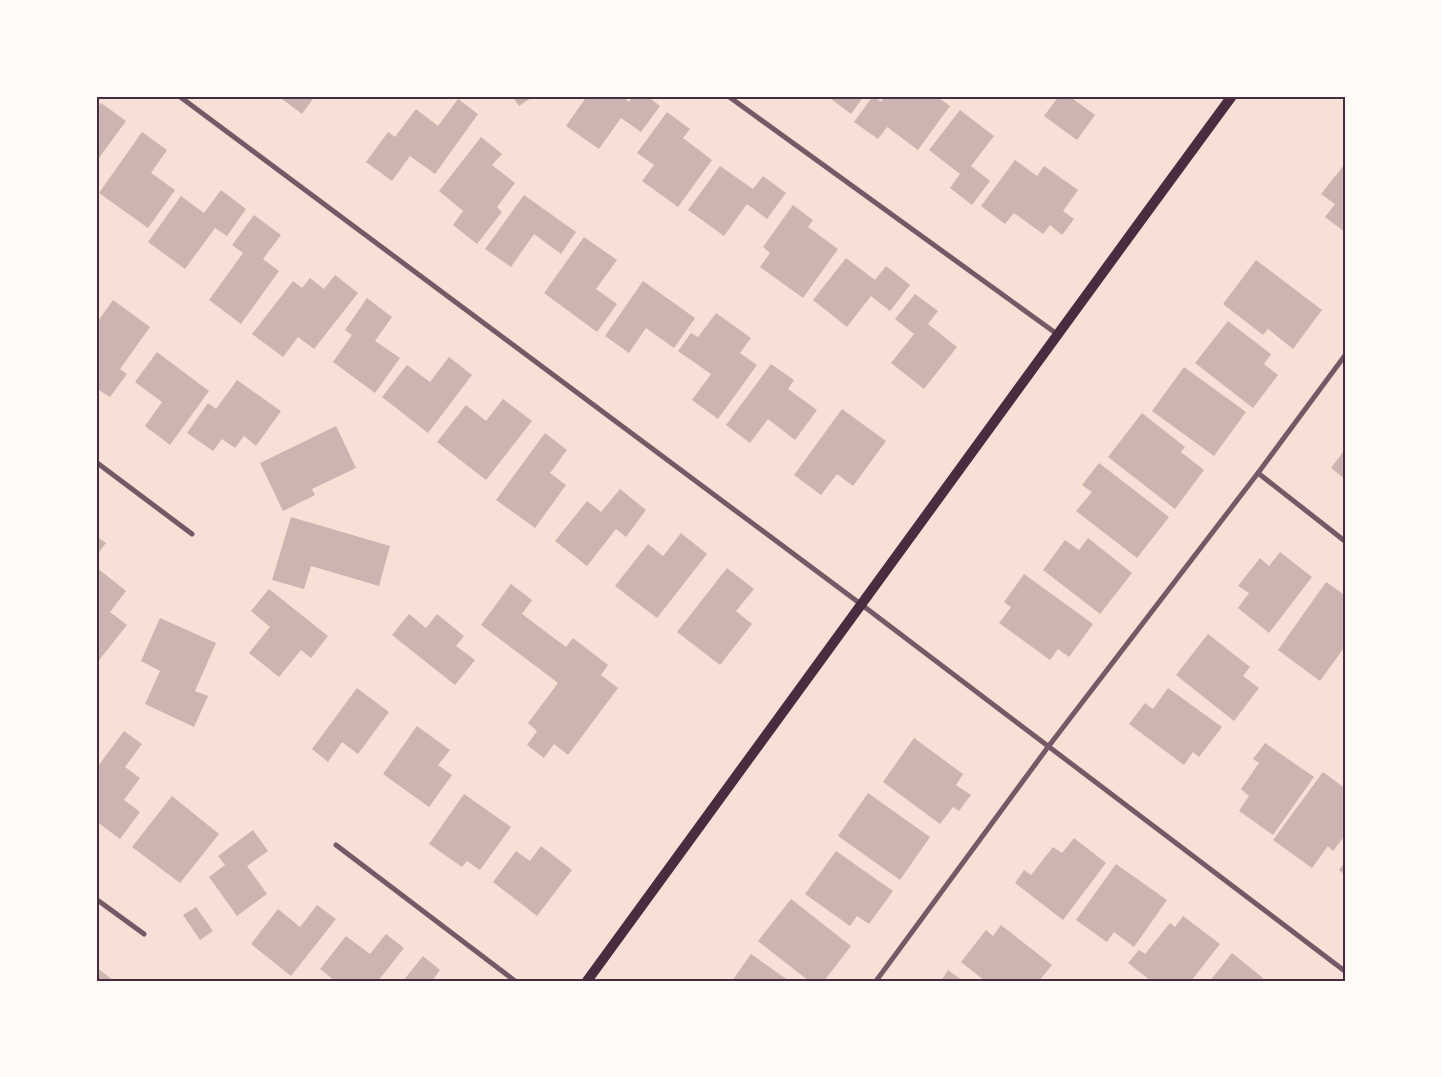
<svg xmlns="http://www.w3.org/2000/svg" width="1442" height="1077" font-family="'Asap Condensed',sans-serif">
<rect width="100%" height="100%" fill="#f7e1d7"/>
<g fill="#ccb4b1">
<polygon points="278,96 315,96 302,114"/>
<polygon points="512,96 534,96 519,106"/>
<polygon points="587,96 621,96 629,102 633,96 647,96 660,106 641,132 621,118 599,149 566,126"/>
<polygon points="827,96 864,96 851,114"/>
<polygon points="873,96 881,102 885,96 936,96 950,106 918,150 887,127 878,139 854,122"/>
<polygon points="1059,96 1069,96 1095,115 1077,140 1044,116"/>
<polygon points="458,99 478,114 435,174 410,156 392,181 366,162 388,132 395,137 416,109 438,126"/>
<polygon points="101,103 126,121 96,162 96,109"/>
<polygon points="960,110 994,136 971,166 990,181 972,205 950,188 960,174 929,150"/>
<polygon points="667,112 690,129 683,138 712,160 678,207 642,181 654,165 637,153"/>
<polygon points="142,132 167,150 151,173 175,190 148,228 99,193"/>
<polygon points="481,137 502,154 492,165 515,183 497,207 502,212 477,244 453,225 463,211 439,191"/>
<polygon points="1015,160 1037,176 1044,166 1078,190 1063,211 1074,219 1062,235 1050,225 1043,234 1014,213 1005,224 981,206"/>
<polygon points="1344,165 1346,167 1346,233 1325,217 1335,204 1321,194"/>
<polygon points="720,166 753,189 763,176 786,193 767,219 747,204 724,236 688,210"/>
<polygon points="221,190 246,209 227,236 215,228 185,269 148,242 181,196 204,213"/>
<polygon points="524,195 576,232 561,254 534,234 511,267 485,249"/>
<polygon points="793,205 813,220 808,227 838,249 803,298 760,267 770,253 763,247"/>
<polygon points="254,215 281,235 263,259 279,271 241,324 209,300 243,253 232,245"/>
<polygon points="584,237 617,260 596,289 617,304 597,332 544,293"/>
<polygon points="846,258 875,280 886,266 910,285 890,311 871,296 847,327 813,300"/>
<polygon points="1256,260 1322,310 1293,349 1268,329 1263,335 1223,304"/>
<polygon points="335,275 358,293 314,349 298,337 283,357 252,334 293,281 302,288 310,278 324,289"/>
<polygon points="643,281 695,318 674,348 646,328 629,353 605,336"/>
<polygon points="915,294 938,311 928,324 957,347 924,389 891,363 914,334 895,319"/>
<polygon points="367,298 392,317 375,341 400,358 375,393 333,362 352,335 345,330"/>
<polygon points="113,300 150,327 120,369 127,374 110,397 96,388 96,357 97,355 96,354 96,324"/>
<polygon points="716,313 751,338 740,353 757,365 718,419 692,400 711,374 678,351 691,333 698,337"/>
<polygon points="1228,321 1271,354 1264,364 1278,375 1253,408 1195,363"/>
<polygon points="157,352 209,391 170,445 145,426 162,402 135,382"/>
<polygon points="449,357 472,375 428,433 382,397 407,365 430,382"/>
<polygon points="771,364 794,380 788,389 817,410 795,440 768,419 750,443 726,425"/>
<polygon points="1184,367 1246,412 1214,456 1152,411"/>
<polygon points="237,380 281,411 256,446 244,436 235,448 222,439 213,451 187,433 208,403 216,409"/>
<polygon points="503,399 532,421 486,480 437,442 466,405 486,421"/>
<polygon points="842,409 886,441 853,486 837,474 821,495 794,475"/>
<polygon points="1142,413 1185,447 1181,452 1204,470 1175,509 1108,457"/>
<polygon points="336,426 356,468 312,489 315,495 283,511 260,463"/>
<polygon points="545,433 567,450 550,473 566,485 535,528 496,500"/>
<polygon points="1346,448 1346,480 1331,468"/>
<polygon points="1099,463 1169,517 1137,558 1076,511 1092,492 1082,485"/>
<polygon points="620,489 646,510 626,537 616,529 587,566 555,541 587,501 601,512"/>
<polygon points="291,517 390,546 379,586 311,566 304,589 272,580"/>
<polygon points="681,533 707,554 657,618 615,586 648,544 663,556"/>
<polygon points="96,536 106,543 96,556"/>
<polygon points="1088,538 1132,573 1100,614 1043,570 1065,540 1079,550"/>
<polygon points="1280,552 1312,577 1269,633 1238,608 1249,593 1238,586 1260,558 1269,566"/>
<polygon points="96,567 126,591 110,612 127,625 96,664"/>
<polygon points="727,568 754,589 736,611 752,624 720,665 677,632"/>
<polygon points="1024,574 1093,624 1069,657 1058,649 1050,660 999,623 1011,607 1004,602"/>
<polygon points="1326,582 1346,596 1346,645 1320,681 1278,650"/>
<polygon points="511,584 532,600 522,614 566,647 573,638 608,665 601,675 618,688 568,755 554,744 544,758 527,745 537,731 528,723 558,683 481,625"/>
<polygon points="269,589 328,636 311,658 301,650 279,677 249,653 270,627 251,611"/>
<polygon points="409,614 426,628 437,614 464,636 456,646 475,660 455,685 392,635"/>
<polygon points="160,618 216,643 195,691 208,696 194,727 145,704 160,671 141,661"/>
<polygon points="1208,634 1250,667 1243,676 1259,688 1234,721 1176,675"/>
<polygon points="357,688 389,712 358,754 342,742 328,762 312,749"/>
<polygon points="1168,688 1222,727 1199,757 1193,752 1184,765 1129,724 1145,703 1153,709"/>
<polygon points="417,726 450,750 438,765 452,775 429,807 383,774"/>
<polygon points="124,731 142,744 125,767 140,778 124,800 140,812 120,839 96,821 96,769"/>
<polygon points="914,738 963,774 956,785 971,795 959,811 953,807 940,824 883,782"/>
<polygon points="1265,743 1314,777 1273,835 1239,811 1249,796 1241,789 1259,763 1253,759"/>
<polygon points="1323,772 1346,789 1346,834 1333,851 1328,846 1312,868 1273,840"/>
<polygon points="868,793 930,837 900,880 838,836"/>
<polygon points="464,794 511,827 480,870 467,861 462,867 429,844"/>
<polygon points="172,796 219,834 180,883 132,847"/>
<polygon points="253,830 268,851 247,866 267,894 237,916 209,877 225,865 218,856"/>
<polygon points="1074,838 1106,863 1063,920 1015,883 1024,870 1031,875 1053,847 1062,853"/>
<polygon points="541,846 572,870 537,916 493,882 516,851 530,861"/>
<polygon points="836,851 893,891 869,924 857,916 850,926 805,894"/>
<polygon points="1346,861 1346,876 1339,870"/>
<polygon points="1116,864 1167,900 1134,947 1114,932 1107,942 1076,920"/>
<polygon points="791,899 851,946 824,981 809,981 758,941"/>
<polygon points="317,905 336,919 291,976 251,944 278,909 300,927"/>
<polygon points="196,907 213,931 200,940 183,915"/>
<polygon points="1183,916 1220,944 1191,981 1151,981 1128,963 1139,950 1145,954 1170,923 1175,927"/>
<polygon points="1001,925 1052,965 1039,981 985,981 961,962 986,930 993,936"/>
<polygon points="386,934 404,948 378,981 335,981 320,969 346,936 370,954"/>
<polygon points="1232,953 1263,978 1261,981 1210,981"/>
<polygon points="751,954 789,981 732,981"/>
<polygon points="423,956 440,970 432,981 403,981"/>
<polygon points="96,967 114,981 96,981"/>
<polygon points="948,970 963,981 941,981"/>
</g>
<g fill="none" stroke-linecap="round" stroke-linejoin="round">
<g stroke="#755966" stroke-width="5">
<polyline points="179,96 862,605 1346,972"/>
<polyline points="728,96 1057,334"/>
<polyline points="96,462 192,534"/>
<polyline points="1258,473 1346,542"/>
<polyline points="336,845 515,981"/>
<polyline points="96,899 144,934"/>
<polyline points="876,981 1048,747 1258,473 1346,354"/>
</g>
<path stroke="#4a2c40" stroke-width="10" d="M587,981C803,686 1016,390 1232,96"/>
</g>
<rect width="1442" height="1077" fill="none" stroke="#fffaf5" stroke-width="195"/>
<rect x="98" y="98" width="1246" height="882" fill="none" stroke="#4a2c40" stroke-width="2"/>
</svg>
